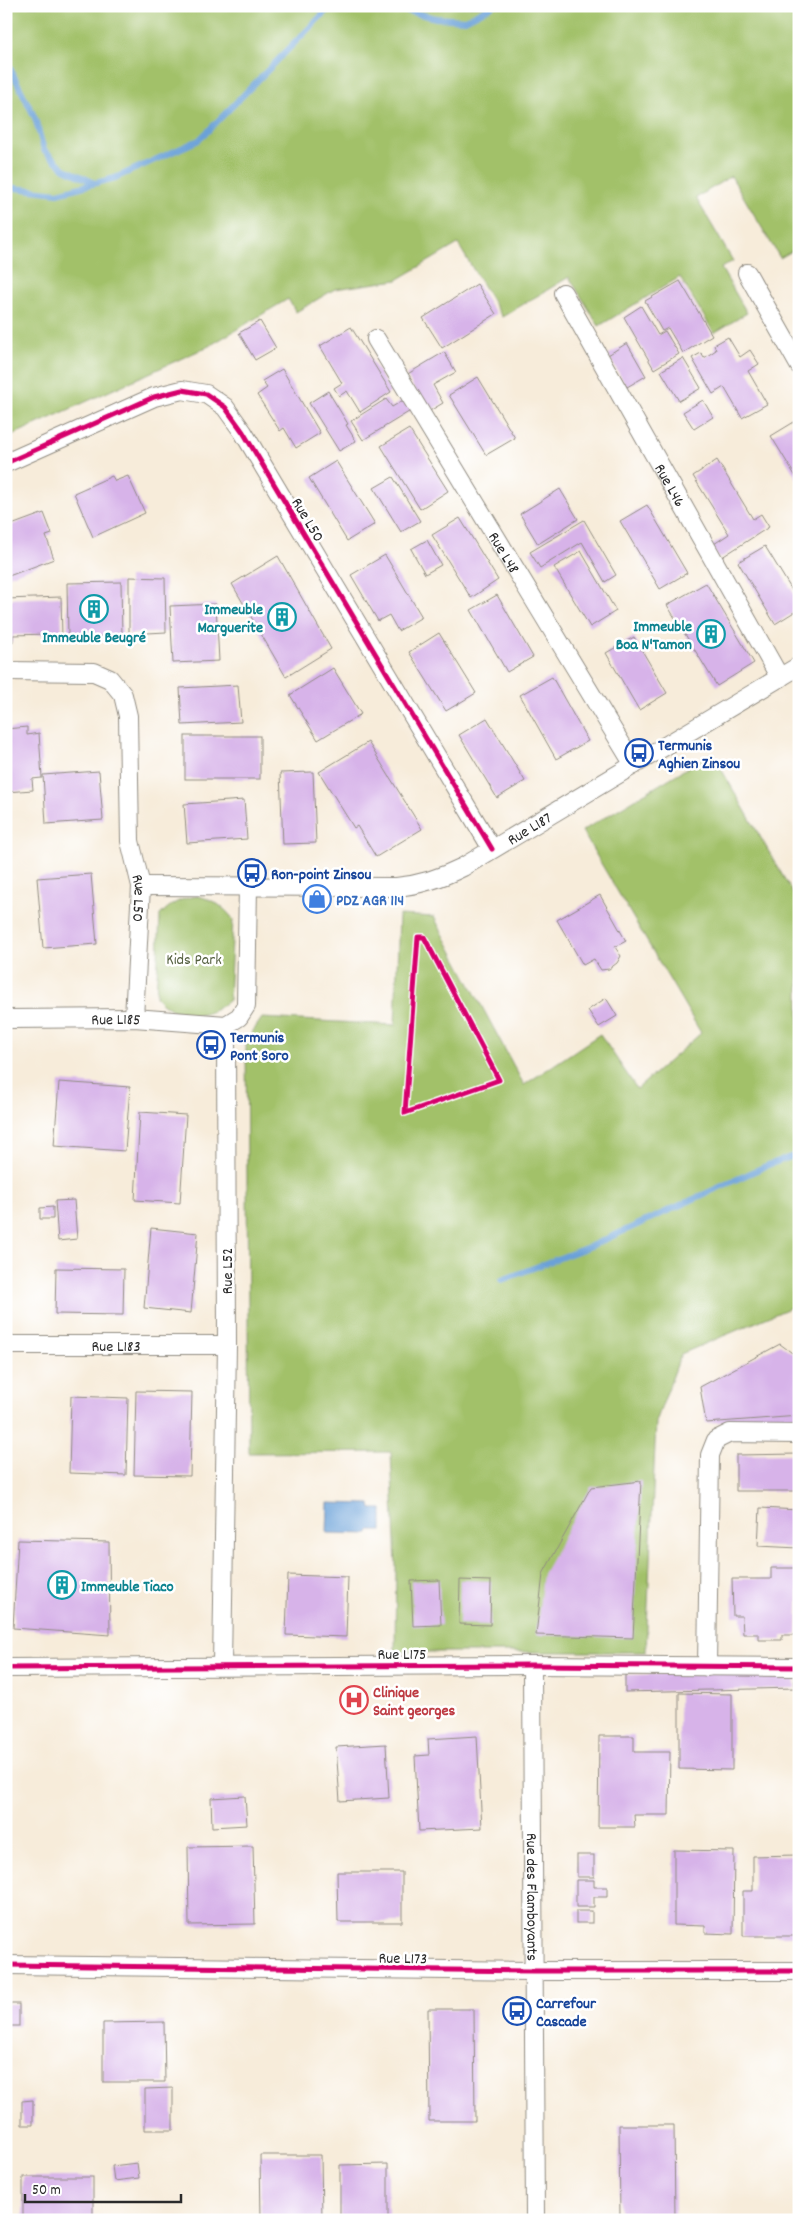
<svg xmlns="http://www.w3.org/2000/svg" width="805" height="2226" font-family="Dekko,sans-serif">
<rect width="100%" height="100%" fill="#fff"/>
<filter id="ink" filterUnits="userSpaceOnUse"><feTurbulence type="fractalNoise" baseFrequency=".02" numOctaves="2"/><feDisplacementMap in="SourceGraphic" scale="10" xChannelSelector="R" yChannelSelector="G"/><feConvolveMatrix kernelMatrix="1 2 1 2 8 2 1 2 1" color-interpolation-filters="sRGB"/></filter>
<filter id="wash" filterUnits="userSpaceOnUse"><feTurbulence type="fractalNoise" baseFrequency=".0096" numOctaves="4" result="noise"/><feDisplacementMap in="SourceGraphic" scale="20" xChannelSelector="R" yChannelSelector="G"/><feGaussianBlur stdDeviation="1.12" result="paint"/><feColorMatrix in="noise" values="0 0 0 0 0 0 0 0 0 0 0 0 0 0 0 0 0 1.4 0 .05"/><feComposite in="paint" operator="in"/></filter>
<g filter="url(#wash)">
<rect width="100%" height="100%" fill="#f7ecda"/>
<g fill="#a2c169" stroke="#66764a">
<polygon points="6,6 799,6 799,247 780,258 731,176 696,198 733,261 721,268 747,313 714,333 680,277 599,326 569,277 502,317 458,244 397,280 335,289 296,312 288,299 209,346 6,438"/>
<polygon points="712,753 795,897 799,895 799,1304 681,1354 656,1422 646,1652 395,1652 396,1567 391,1452 249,1453 246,1041 262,1018 395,1025 399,915 434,917 524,1085 600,1034 637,1089 701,1033 582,831"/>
<path d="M198,896C214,900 223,906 233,919L229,1000C204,1022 178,1020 156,997L160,915C172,903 181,898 198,896Z"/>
</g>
<polygon fill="#6ba1d8" stroke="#4b6682" points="328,1503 370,1504 371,1509 382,1509 382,1531 370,1531 369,1534 327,1533"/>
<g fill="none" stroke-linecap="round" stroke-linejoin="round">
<g stroke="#6ba1d8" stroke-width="6">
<polyline points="387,6 436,18 465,20 492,6"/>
<polyline points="6,60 35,118 44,150 65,169 95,183"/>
<polyline points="6,187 58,193 115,178 199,140 327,10 339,6"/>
<polyline points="502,1280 591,1246 768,1165 799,1154"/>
</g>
</g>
<g id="blocks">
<g fill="#d7b3e9">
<polygon points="680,281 712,335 683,353 668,328 662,331 645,301"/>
<polygon points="477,284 496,314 442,348 423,318"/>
<polygon points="641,306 658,335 665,331 679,354 654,369 624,317"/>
<polygon points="260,321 276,348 255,360 239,333"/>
<polygon points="351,327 391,392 360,412 347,391 339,396 334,388 342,383 320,346"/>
<polygon points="728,337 740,357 750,350 759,364 748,371 767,404 742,418 724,387 713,394 692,358 701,353 704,358 716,350 714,345"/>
<polygon points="627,343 646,376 627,387 608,355"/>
<polygon points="444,352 456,372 433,385 443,403 428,412 406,375"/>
<polygon points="683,358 701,388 679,401 661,371"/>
<polygon points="282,369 320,433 296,448 284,428 280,431 257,395 267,388 262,381"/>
<polygon points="478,377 515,438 486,455 449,395"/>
<polygon points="328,391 348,424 346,425 356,441 339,451 309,403"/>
<polygon points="386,399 392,407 405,399 412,410 363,440 351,421"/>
<polygon points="703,400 713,417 694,429 683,412"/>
<polygon points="799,419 799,482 771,436"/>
<polygon points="409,429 448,491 420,509 381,446"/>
<polygon points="717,460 753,519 761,514 769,527 719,559 711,546 729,534 693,476"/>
<polygon points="336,461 375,524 347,541 309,478"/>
<polygon points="112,476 115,481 128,476 145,513 93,537 74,493"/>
<polygon points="393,477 420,521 401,532 374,488"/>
<polygon points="560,489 578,519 538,544 520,514"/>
<polygon points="647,505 687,573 660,589 620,521"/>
<polygon points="44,513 52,534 46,536 54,559 6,577 6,527"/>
<polygon points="460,518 498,580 471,598 432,535"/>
<polygon points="584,520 616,575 605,582 582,542 540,568 530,552"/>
<polygon points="427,540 441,565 425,574 411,549"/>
<polygon points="765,546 799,602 799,609 775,624 738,562"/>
<polygon points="581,551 616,611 590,627 554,567"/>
<polygon points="385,555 422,617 398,631 389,615 378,621 351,575"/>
<polygon points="278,556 331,649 286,677 232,584"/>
<polygon points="129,577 165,578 166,632 129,634"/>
<polygon points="121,582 122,636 68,637 67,583"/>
<polygon points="706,583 754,663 717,686 667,605"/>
<polygon points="497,595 533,657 507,672 471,610"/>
<polygon points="61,597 62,637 48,638 48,634 13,635 13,642 6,642 6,599"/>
<polygon points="216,604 219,661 173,663 170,606"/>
<polygon points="439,633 476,693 446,711 409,652"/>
<polygon points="634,637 667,693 639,710 606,653"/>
<polygon points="333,668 361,714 318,740 290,695"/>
<polygon points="552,677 588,741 556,759 520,695"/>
<polygon points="238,685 241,722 182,725 180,688"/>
<polygon points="487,718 525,781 497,798 459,735"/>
<polygon points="27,727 27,735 39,733 42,778 32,779 33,790 6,792 6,729"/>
<rect x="185" y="736" width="75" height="43"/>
<polygon points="368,742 422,829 376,857 357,826 354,828 319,772"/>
<polygon points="99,771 103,820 46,824 43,775"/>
<polygon points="313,772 316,843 283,844 280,773"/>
<polygon points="244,800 247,839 187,843 184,804"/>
<polygon points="91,874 97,944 43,948 37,878"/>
<polygon points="600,895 626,941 615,947 621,956 617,963 609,969 601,970 594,959 583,965 557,920"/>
<polygon points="606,998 617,1016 599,1027 588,1010"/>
<polygon points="59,1082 130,1087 125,1151 54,1146"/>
<polygon points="140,1112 186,1115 180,1203 135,1200"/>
<polygon points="74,1200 77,1239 58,1241 55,1201"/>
<polygon points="53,1207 53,1219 40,1219 40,1208"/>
<polygon points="151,1228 198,1233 191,1313 144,1308"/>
<polygon points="56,1268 124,1269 123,1315 55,1314"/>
<polygon points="780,1344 799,1358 799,1416 706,1423 700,1387"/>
<polygon points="136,1391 192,1392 190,1476 134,1475"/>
<polygon points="71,1396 128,1398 126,1475 69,1473"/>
<polygon points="799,1454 799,1491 736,1491 736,1455"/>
<polygon points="641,1481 633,1638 536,1635 543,1574 591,1487"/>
<polygon points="760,1508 799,1510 799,1548 758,1546"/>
<polygon points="18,1540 109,1542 110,1635 13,1628"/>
<polygon points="771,1568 799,1568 797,1635 782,1635 782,1640 759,1640 759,1634 743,1634 742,1616 733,1616 732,1579 771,1579"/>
<polygon points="288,1575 348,1577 346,1637 286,1635"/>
<polygon points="439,1580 441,1625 413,1626 411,1581"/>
<polygon points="460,1580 491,1581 490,1625 459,1624"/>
<polygon points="794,1671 795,1688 625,1692 625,1675"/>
<polygon points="679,1693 732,1694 732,1770 679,1769"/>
<polygon points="477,1736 482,1828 419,1831 415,1756 429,1755 428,1739"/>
<polygon points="599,1736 634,1736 634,1752 670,1752 669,1815 634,1815 635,1827 598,1827"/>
<polygon points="386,1744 389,1798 340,1801 336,1747"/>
<polygon points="245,1796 247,1825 212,1827 211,1798"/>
<polygon points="253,1846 255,1924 189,1925 188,1847"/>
<polygon points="674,1850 734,1851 733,1934 705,1933 705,1926 674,1925"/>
<rect x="577" y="1855" width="17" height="22"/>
<polygon points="797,1855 797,1936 743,1936 743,1891 753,1891 753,1856"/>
<polygon points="337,1872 402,1872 402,1922 338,1922"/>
<polygon points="576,1880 594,1880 594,1887 607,1887 607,1897 594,1897 594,1907 576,1907"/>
<polygon points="6,1901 8,1901 9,1926 6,1926"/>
<rect x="576" y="1911" width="16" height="12"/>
<rect x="6" y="2004" width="13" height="22"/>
<polygon points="428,2009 474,2009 475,2121 429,2121"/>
<polygon points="164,2022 165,2082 103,2082 103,2023"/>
<polygon points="173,2088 173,2130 145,2130 145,2089"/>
<polygon points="33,2100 33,2125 22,2125 22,2101"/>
<polygon points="619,2125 674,2125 675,2220 620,2220"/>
<polygon points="260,2155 321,2155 322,2220 261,2220"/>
<polygon points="137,2163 139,2178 114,2181 112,2166"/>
<polygon points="388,2164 388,2220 340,2220 340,2165"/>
<rect x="23" y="2177" width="70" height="43"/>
</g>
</g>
</g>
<g filter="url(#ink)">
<use href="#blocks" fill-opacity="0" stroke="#918c82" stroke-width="1"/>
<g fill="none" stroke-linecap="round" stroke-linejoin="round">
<defs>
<g id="minor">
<polyline points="747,273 799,365"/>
<path id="s1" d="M563,293L780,678"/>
<path id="s2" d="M376,339L634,765"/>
<polyline points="6,463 154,397 182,390 206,394 225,407 243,432 492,849"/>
<path id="s3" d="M6,671L94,672L110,679L123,695L128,716L130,841L141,886L134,1018"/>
<path id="s4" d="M141,886L396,887C421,885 441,878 463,867L799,666"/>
<path id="s5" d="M6,1019L134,1018L226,1025"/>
<polyline points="226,1025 239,1017 246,1006 248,886"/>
<path id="s6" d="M6,1345H227"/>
<path id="s7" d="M532,1665L535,2220"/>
<polyline points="222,1666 227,1345 226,1025"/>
<polyline points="707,1667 710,1455 716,1440 730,1433 799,1434"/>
<polyline points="6,1668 532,1665 799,1667"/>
<polyline points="6,1965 535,1971 799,1971"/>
</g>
</defs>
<use href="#minor" stroke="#918c82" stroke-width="20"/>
<use href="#minor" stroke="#fff" stroke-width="18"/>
<defs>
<g id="cycleway">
<polyline points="6,463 154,397 182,390 206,394 225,407 243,432 492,849"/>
<polygon points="418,937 424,937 499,1080 405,1113"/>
<polyline points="6,1668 532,1665 799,1667"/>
<polyline points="6,1965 535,1971 799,1971"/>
</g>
</defs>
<use href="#cycleway" stroke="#fff" stroke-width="8"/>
<use href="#cycleway" stroke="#d6006c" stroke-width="5"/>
</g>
</g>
<defs>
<symbol id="building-ring" viewBox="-11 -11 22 22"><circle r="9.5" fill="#fff" stroke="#0f9aa8" stroke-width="1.5"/><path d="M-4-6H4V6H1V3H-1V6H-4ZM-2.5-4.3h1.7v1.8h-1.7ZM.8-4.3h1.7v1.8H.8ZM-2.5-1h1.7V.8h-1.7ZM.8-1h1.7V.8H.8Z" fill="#0f9aa8"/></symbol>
<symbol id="bus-ring" viewBox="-11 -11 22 22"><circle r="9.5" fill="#fff" stroke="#1a4fb4" stroke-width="1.5"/><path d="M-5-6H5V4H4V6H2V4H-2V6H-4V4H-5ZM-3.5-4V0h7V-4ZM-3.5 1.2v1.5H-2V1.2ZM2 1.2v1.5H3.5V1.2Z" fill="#1a4fb4"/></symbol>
<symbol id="shop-ring" viewBox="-11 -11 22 22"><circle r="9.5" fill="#fff" stroke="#3f7fe0" stroke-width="1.5"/><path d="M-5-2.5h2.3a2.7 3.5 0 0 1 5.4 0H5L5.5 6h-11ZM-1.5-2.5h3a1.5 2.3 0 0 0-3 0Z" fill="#3f7fe0"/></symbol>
<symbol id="hospital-ring" viewBox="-11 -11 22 22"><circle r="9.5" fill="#fff" stroke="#e0444e" stroke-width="1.5"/><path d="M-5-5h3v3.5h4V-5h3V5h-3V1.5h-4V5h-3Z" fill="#e0444e"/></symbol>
</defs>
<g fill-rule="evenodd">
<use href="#building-ring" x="78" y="593" width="32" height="32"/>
<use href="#building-ring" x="266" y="601" width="32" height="32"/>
<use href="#building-ring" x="695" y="618" width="32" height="32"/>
<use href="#bus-ring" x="623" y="737" width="32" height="32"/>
<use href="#bus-ring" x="236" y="857" width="32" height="32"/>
<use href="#shop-ring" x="301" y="883" width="32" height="32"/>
<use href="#bus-ring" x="195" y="1029" width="32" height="32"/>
<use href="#building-ring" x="46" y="1569" width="32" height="32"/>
<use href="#hospital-ring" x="338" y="1684" width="32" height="32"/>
<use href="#bus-ring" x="501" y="1995" width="32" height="32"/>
</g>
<g text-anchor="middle" stroke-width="5" stroke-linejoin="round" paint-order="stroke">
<g font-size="16" fill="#2b2b2b" stroke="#fff">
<text dy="6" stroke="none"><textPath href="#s1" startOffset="220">Rue L46</textPath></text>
<text transform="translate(309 519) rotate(59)" y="6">Rue L50</text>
<text dy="6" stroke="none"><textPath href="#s2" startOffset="249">Rue L48</textPath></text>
<text dy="6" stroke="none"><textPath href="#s4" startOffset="402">Rue L187</textPath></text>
<text dy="6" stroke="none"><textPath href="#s3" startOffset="331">Rue L50</textPath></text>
<text dy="6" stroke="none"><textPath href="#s5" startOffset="110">Rue L185</textPath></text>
<text transform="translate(226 1271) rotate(-90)" y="6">Rue L52</text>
<text dy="6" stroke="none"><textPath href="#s6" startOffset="110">Rue L183</textPath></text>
<text x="402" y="1659">Rue L175</text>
<text dy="6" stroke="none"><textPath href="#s7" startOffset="232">Rue des Flamboyants</textPath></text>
<text transform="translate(403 1957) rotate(1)" y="6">Rue L173</text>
</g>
<g font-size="16" font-weight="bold" fill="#0d838f" stroke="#fff" text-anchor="end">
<text x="263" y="614">Immeuble<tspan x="263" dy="18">Marguerite</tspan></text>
<text x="692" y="631">Immeuble<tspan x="692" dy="18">Boa N'Tamon</tspan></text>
<text x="94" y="642" text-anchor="middle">Immeuble Beugré</text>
<text x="81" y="1591" text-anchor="start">Immeuble Tiaco</text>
</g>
<g font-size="16" font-weight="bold" fill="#164399" stroke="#fff" text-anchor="start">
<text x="658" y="750">Termunis<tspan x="658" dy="18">Aghien Zinsou</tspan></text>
<text x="271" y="879">Ron-point Zinsou</text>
<text x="230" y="1042">Termunis<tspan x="230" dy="18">Pont Soro</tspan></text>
<text x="536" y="2008">Carrefour<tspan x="536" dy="18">Cascade</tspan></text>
</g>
<g font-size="16" font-weight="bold" fill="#366cbe" stroke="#fff" text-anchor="start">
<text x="336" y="905">PDZ AGR 114</text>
</g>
<g font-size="16" fill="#556041" stroke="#fff">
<text x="194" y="964">Kids Park</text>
</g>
<g font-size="16" font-weight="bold" fill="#be3a42" stroke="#fff" text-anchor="start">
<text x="373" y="1697">Clinique<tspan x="373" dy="18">Saint georges</tspan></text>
</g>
</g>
<rect width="805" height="2226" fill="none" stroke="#fff" stroke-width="25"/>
<path d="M25 2194v8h156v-8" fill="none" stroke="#2b2b2b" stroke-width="2.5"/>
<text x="32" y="2194" font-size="15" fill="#2b2b2b" stroke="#ffffff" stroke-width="4" paint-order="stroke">50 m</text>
</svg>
